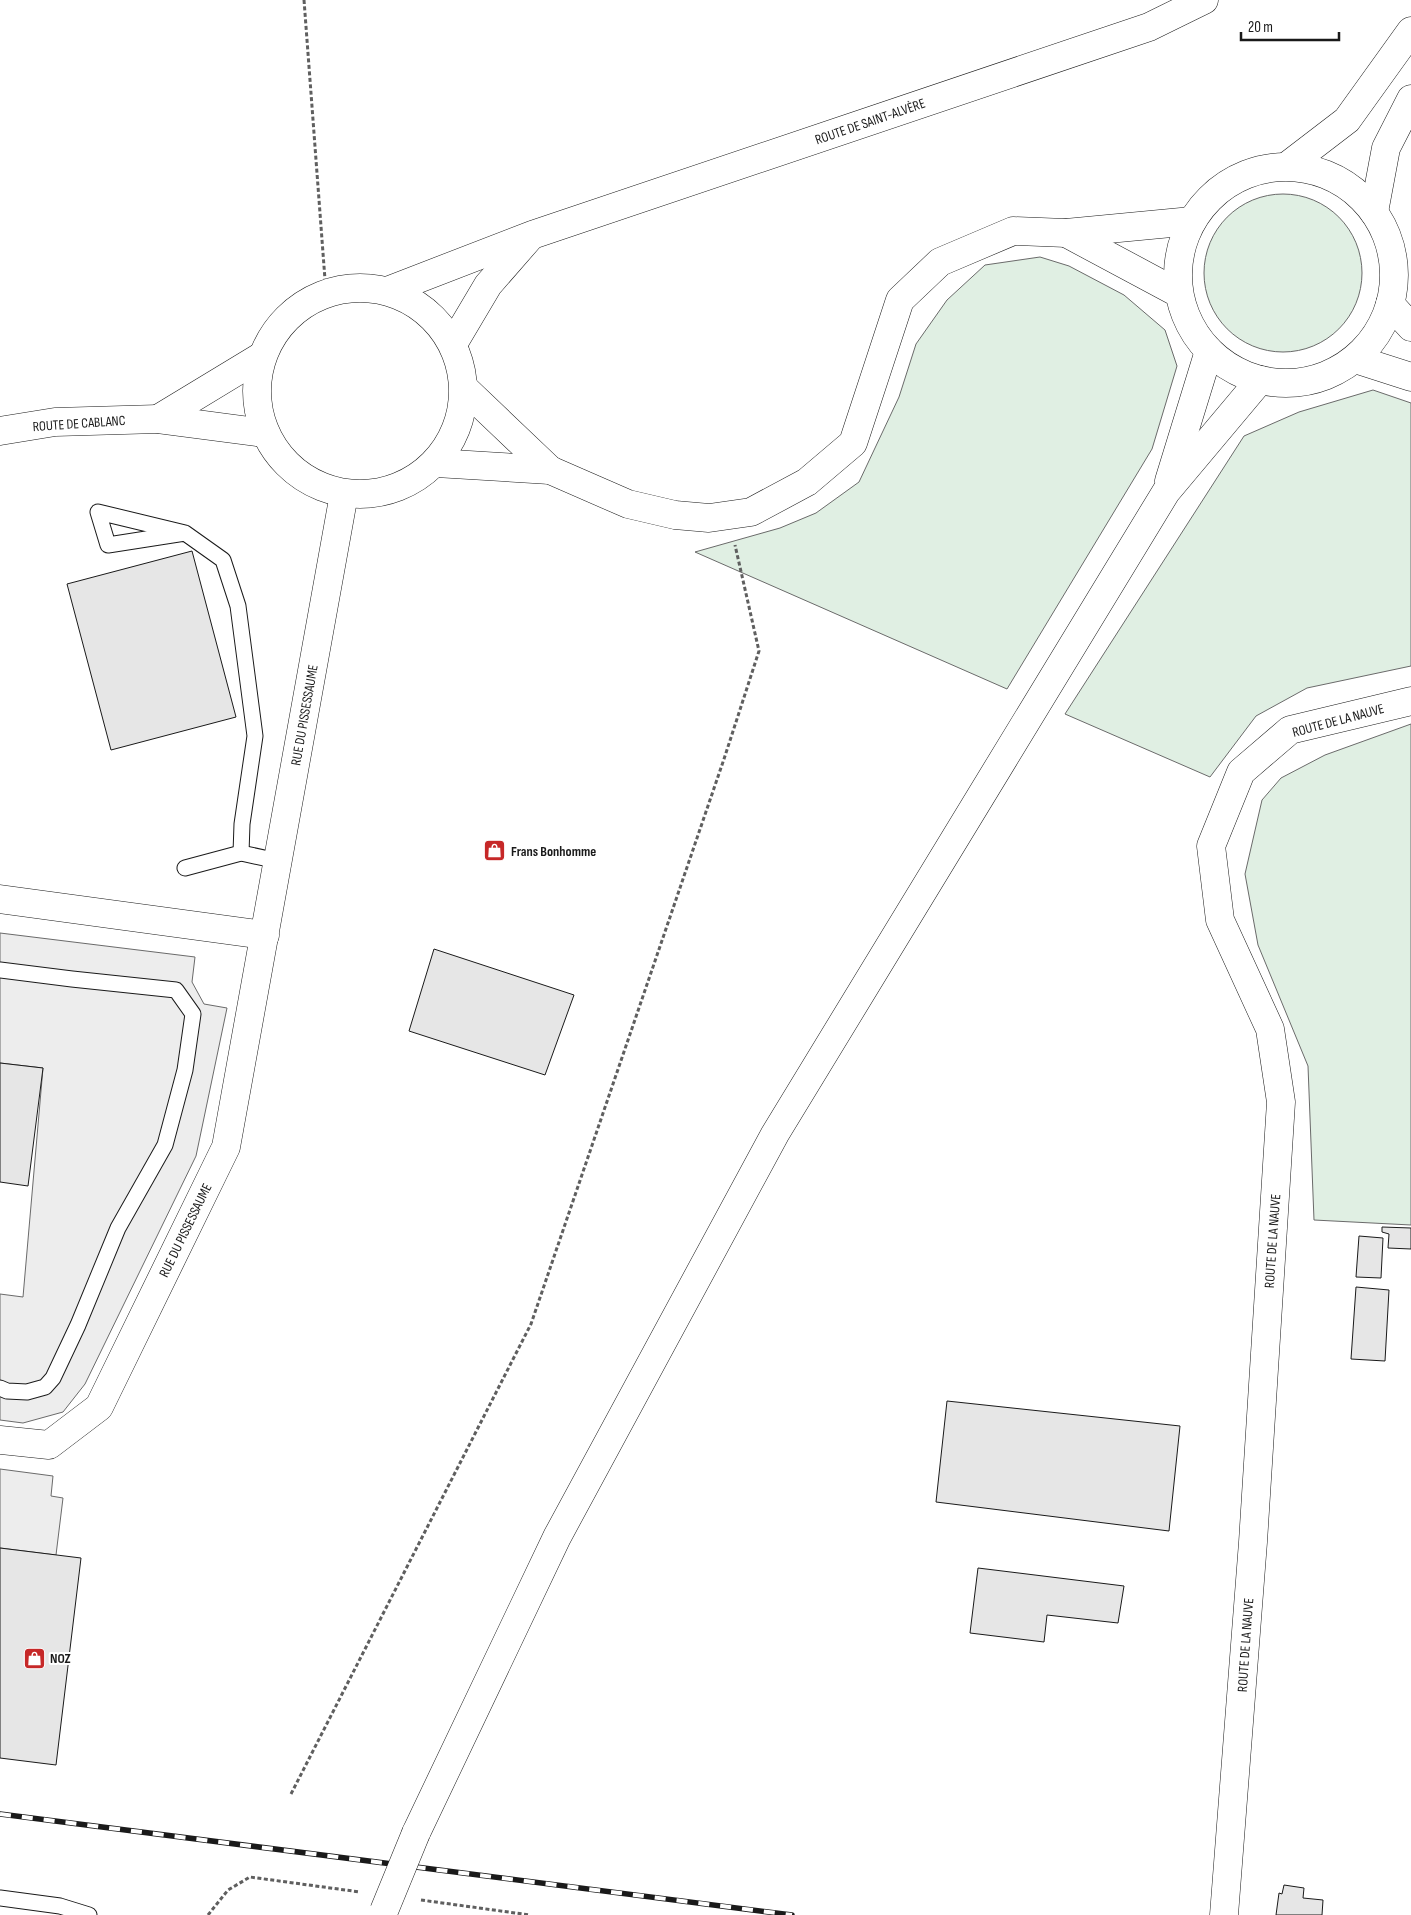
<svg xmlns="http://www.w3.org/2000/svg" width="1411" height="1915" font-family="'Sofia Sans Condensed',sans-serif">
<rect width="100%" height="100%" fill="#fff"/>
<g fill="#e0efe3" stroke="#6a6a6a">
<circle cx="1283" cy="273" r="79"/>
<polygon points="1040,257 1069,266 1124,295 1165,330 1177,366 1152,449 1007,689 695,552 780,528 816,513 859,482 899,397 916,344 947,300 985,265"/>
<polygon points="1373,390 1411,403 1411,666 1307,688 1256,716 1210,777 1065,714 1244,436 1299,412"/>
<polygon points="1411,724 1411,1225 1314,1220 1308,1066 1258,945 1245,874 1262,800 1281,778 1325,755"/>
</g>
<g fill="#ededed" stroke="#6a6a6a">
<polygon points="0,933 195,957 192,982 204,1004 227,1008 196,1156 85,1384 63,1412 23,1423 0,1420 0,1294 23,1297 43,1068 0,1063"/>
<polygon points="0,1469 53,1476 51,1496 63,1498 56,1555 0,1548"/>
</g>
<g fill="#e6e6e6" stroke="#1a1a1a">
<polygon points="192,551 236,717 111,750 67,584"/>
<polygon points="434,949 574,995 545,1075 409,1031"/>
<polygon points="0,1063 43,1068 28,1186 0,1182"/>
<polygon points="1382,1227 1411,1228 1411,1249 1388,1248 1389,1234 1382,1232"/>
<polygon points="1359,1236 1383,1238 1381,1278 1356,1277"/>
<polygon points="1356,1287 1389,1290 1385,1361 1351,1359"/>
<polygon points="947,1401 1180,1426 1169,1531 936,1502"/>
<polygon points="0,1548 81,1558 56,1765 0,1758"/>
<polygon points="978,1568 1124,1586 1118,1623 1047,1615 1044,1642 970,1633"/>
<polygon points="1284,1885 1304,1888 1303,1898 1323,1900 1322,1915 1276,1915 1279,1893 1282,1894"/>
</g>
<g fill="none" stroke-linecap="round" stroke-linejoin="round">
<defs>
<g id="service">
<polyline points="185,533 108,545 98,512 185,533 223,560 238,606 255,736 242,824 241,853"/>
<polyline points="185,868 241,853 278,861"/>
<polyline points="0,970 72,979 176,990 193,1014 185,1070 165,1145 118,1228 78,1325 53,1378 45,1387 27,1392 7,1391 0,1388"/>
<polyline points="0,1898 60,1906 89,1915"/>
</g>
<g id="minor">
<polyline points="0,899 265,935"/>
<polyline points="0,1440 49,1445 99,1407 226,1147 344,494"/>
</g>
<g id="tertiary">
<polyline points="1390,304 1411,327"/>
<polyline points="1355,359 1411,377"/>
<polyline points="1224,1915 1253,1542 1281,1102 1270,1029 1220,920 1211,846 1241,772 1290,730 1411,701"/>
</g>
<g id="secondary">
<polyline points="1066,233 1178,293"/>
<circle cx="360" cy="391" r="103"/>
<polyline points="387,291 532,235 1149,27 1204,0"/>
<polyline points="453,344 488,285 529,238"/>
<polyline points="465,389 550,470"/>
<polyline points="158,419 262,356"/>
<polyline points="0,431 55,422 158,419 264,433"/>
<polyline points="436,463 550,470 628,504 675,515 709,518 751,512 807,482 853,443 900,300 940,262 1013,231 1066,233 1192,221"/>
</g>
<g id="primary">
<polyline points="1287,166 1347,120 1411,31"/>
<circle cx="1286" cy="275" r="108"/>
<polyline points="1374,212 1386,148 1411,99"/>
<polyline points="1169,481 1209,351"/>
<polyline points="416,1833 557,1537 775,1134 1166,492 1260,380"/>
</g>
</defs>
<use href="#service" stroke="#1a1a1a" stroke-width="17"/>
<use href="#minor" stroke="#1a1a1a" stroke-width="29"/>
<use href="#tertiary" stroke="#1a1a1a" stroke-width="29"/>
<use href="#secondary" stroke="#1a1a1a" stroke-width="29"/>
<use href="#primary" stroke="#1a1a1a" stroke-width="29"/>
<g stroke="#5f5f5f" stroke-width="3" stroke-dasharray="4 2.5" stroke-linecap="butt">
<polyline points="304,0 326,293"/>
<polyline points="291,1794 531,1324 724,759 759,651 735,545"/>
<polyline points="421,1900 530,1915"/>
<polyline points="208,1915 228,1890 250,1877 360,1892"/>
</g>
<use href="#service" stroke="#fff" stroke-width="15"/>
<use href="#minor" stroke="#fff" stroke-width="28"/>
<use href="#tertiary" stroke="#fff" stroke-width="28"/>
<use href="#secondary" stroke="#fff" stroke-width="28"/>
<use href="#primary" stroke="#fff" stroke-width="28"/>
<defs>
<polyline id="rail" points="0,1814 792,1915"/>
</defs>
<use href="#rail" stroke="#1a1a1a" stroke-width="5.5"/>
<use href="#rail" stroke="#fff" stroke-width="4" stroke-dasharray="11" stroke-linecap="butt"/>
<defs>
<polyline id="primary-bridge" points="384,1911 416,1833"/>
</defs>
<use href="#primary-bridge" stroke="#1a1a1a" stroke-width="29" stroke-linecap="butt"/>
<use href="#primary-bridge" stroke="#fff" stroke-width="28"/>
</g>
<defs>
<symbol id="shop-square" viewBox="-11 -11 22 22"><rect x="-9" y="-9" width="18" height="18" rx="4" fill="#c62828" stroke="#fff"/><path d="M-5-2.5h2.3a2.7 3.5 0 0 1 5.4 0H5L5.5 6h-11ZM-1.5-2.5h3a1.5 2.3 0 0 0-3 0Z" fill="#fff"/></symbol>
</defs>
<g fill-rule="evenodd">
<use href="#shop-square" x="482" y="838" width="25" height="25"/>
<use href="#shop-square" x="22" y="1646" width="25" height="25"/>
</g>
<g text-anchor="middle" stroke-width="4" stroke-linejoin="round" paint-order="stroke">
<g font-size="14" fill="#1a1a1a" stroke="#fff">
<text transform="translate(870 121) rotate(-19)" y="5">ROUTE DE SAINT-ALVÈRE</text>
<text transform="translate(79 423) rotate(-4)" y="5">ROUTE DE CABLANC</text>
<text transform="translate(304 715) rotate(-80)" y="5">RUE DU PISSESSAUME</text>
<text transform="translate(1338 720) rotate(-15)" y="5">ROUTE DE LA NAUVE</text>
<text transform="translate(185 1230) rotate(-64)" y="5">RUE DU PISSESSAUME</text>
<text transform="translate(1272 1241) rotate(-86)" y="5">ROUTE DE LA NAUVE</text>
<text transform="translate(1245 1645) rotate(-86)" y="5">ROUTE DE LA NAUVE</text>
</g>
<g font-size="14" font-weight="bold" fill="#1a1a1a" stroke="#fff" text-anchor="start">
<text x="511" y="856">Frans Bonhomme</text>
<text x="50" y="1663">NOZ</text>
</g>
</g>
<path d="M1241 32v8h98v-8" fill="none" stroke="#1a1a1a" stroke-width="2.5"/>
<text x="1248" y="32" font-size="15" fill="#1a1a1a" stroke="#ffffff" stroke-width="4" paint-order="stroke">20 m</text>
</svg>
